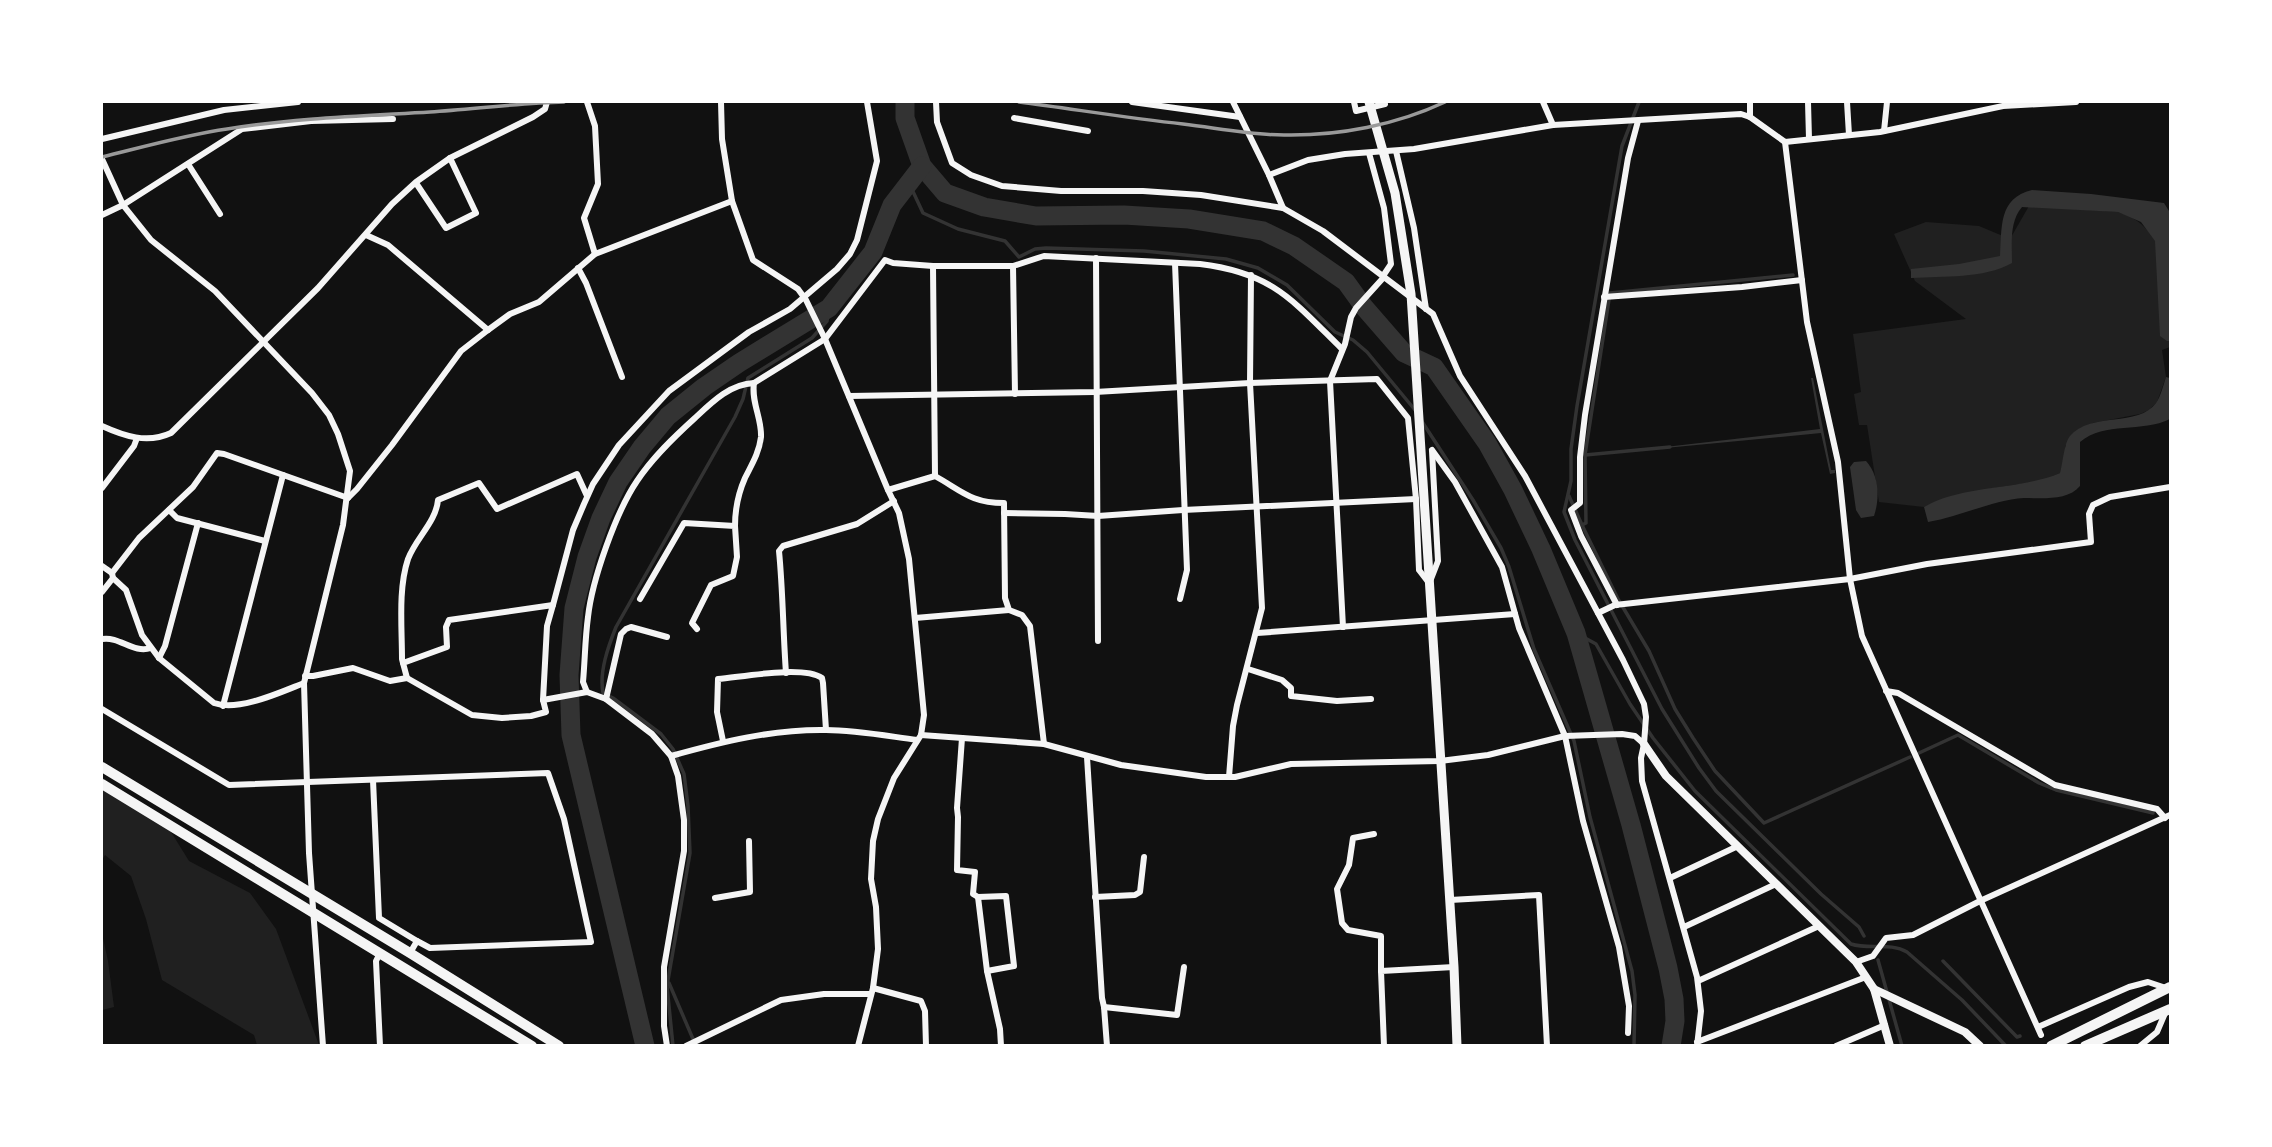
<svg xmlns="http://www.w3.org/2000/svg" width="2272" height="1147" font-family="'Source Sans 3',sans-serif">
<rect width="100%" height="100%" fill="#111"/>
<g fill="#202020">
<path d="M2029,206L2118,212C2146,220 2153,239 2170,260V347L2162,350L2166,377L2157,402L2149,410L2140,414L2093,423L2065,446V457L2060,473L2041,481L2000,487L1947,498L1924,507L1879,502L1867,425H1859L1854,394L1861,392L1853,334L1966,319L1915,281L1894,234L1926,222L1979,226L2010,239Z"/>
<polygon points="102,777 124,792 171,832 189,861 250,893 276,929 319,1045 257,1045 254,1035 162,980 146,919 131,876 105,855 102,860"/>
<polygon points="102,934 108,961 114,1007 102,1010"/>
</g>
<g fill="#333">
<path d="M2032,190L2091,194L2164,203L2169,211L2170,220V341H2167L2160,336L2155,241L2141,222L2118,212L2022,207C2009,222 2012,245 2012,263C1983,279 1943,276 1911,278V269L1959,264L2000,256C2002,228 1998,198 2032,190Z"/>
<path d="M2166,377L2170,378V419C2142,433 2105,421 2080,442V486C2068,501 2041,498 2024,498C1993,500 1959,517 1928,522L1924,507C1965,484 2017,491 2060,473C2063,463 2064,443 2070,436C2090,412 2139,427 2156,403C2161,396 2163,386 2166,377Z"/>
<polygon points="1811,378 1813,378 1831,470 1835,470 1835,473 1830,474 1821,433 1665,448 1665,447 1820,429"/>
<path d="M1866,461C1879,475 1880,498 1874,516L1861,518L1856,510L1850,467L1854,462Z"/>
</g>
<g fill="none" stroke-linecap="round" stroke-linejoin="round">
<g stroke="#333" stroke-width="3.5">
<polyline points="1639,102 1622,146 1577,406 1571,449 1571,481 1564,512 1575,540 1662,709 1699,768 1716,791 1821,894 1859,927 1864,936"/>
<polyline points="909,183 923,213 958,229 1005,241 1019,257 1035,249 1046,248 1144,251 1226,259 1258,268 1287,285 1335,332 1353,340 1367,352 1415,410"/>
<polyline points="1421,420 1473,500 1501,548 1509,567 1534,649 1574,741 1590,817 1632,971 1635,995 1634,1046"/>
<polyline points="1585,455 1670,447"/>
<polyline points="1569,496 1582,525 1586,523 1585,455 1610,293 1793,275"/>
<polyline points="1582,525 1618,599 1649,651 1675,709 1693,738 1715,771 1764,823 1910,757"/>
<path d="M1576,633L1596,644L1630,704L1653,738L1695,791L1851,944C1869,950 1890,942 1907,952L1962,1000L2006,1046"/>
<polyline points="1919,753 1958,735 2039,783 2056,790 2153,813"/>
<polyline points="1878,960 1902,1046"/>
<polyline points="1943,961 2017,1037 2020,1036"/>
<polyline points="669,983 696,1046"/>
<path d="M673,1046L667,986L690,853L688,806L684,774L673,749L661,734L613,698L603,693C599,672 608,647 616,627L735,417L743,399L748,378L812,338L827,321L829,308"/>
</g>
<g stroke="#333" stroke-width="19">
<polyline points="905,102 905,118 922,166 945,193 984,207 1036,216 1124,215 1189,219 1263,231 1294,246 1346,282 1364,307 1404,353 1434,367 1487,443 1513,490 1541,549 1576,633 1631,825 1668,968 1674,999 1675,1021 1671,1046"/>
<polyline points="645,1046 571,735 569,675 574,608 587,557 601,518 618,482 642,447 668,416 704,387 739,363 829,308 873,252 892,205 922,166"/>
</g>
<g stroke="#f5f5f5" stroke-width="6">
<polyline points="587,102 595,126 598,184 584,218 595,254"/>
<polyline points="721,102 722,139 732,201 753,260 798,289 806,300 825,339 888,490 899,513 909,559 924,715 921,735 894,778 878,819 873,841 871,879 876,907 878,949 873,988 858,1046"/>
<polyline points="936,102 937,122 952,163 971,175 1002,186 1061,191 1143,191 1201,195 1283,208"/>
<polyline points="1132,102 1240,117"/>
<polyline points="1354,102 1356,111 1385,104 1384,102"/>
<polyline points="1543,102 1553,125"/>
<polyline points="1750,102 1750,117"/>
<polyline points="1808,102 1809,139"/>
<polyline points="1847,102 1849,135"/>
<polyline points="1014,118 1088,131"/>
<polyline points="1884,131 1887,102"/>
<polyline points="102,139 224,110 298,102"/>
<polyline points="1785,142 1807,322 1838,462 1850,579 1862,636 2041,1035"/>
<polyline points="1396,151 1414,228 1426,309"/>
<polyline points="1369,153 1384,208 1391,264 1383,276"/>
<polyline points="102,159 123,205 151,240 215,291 312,393 329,415 338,434 350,471 343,525 304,683 309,853 323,1046"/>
<polyline points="188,164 220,214"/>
<polyline points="1269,175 1308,160 1345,154 1414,149 1553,125 1741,114 1750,117 1785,142 1880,132 2003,106 2076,102"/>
<polyline points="416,183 446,228 476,213 450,158"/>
<polyline points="102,215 123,205 242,129 311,121 393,119"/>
<polyline points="366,235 388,245 488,330"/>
<polyline points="1096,258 1098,641"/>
<polyline points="1175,263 1187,570 1180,599"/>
<path d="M933,266L935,476C962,491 971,503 1004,503L1005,598L1009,610L1022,615L1030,626L1044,744"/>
<polyline points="1013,266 1015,394"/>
<polyline points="578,268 586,283 622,377"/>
<polyline points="1604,297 1742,287 1802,280"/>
<polyline points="849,396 1095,392 1250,383 1377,379 1408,418 1416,499 1419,570 1429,583"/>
<path d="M102,426C124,436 147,444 171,433L318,288L392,204L416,182L450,158L533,117L545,109L547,102"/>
<polyline points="1432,450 1455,482 1502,567 1519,628 1565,736 1583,821 1619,947 1629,1006 1628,1033"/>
<polyline points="102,488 134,446 137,438"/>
<polyline points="888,490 935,476"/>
<polyline points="348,498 357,489 392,445 461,351 488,330 510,314 539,302 595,254 732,201"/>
<polyline points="169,510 177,518 265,541"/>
<polyline points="1004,513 1065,514 1098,516 1183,510 1416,499"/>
<path d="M735,526C735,510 738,494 745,478C752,464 759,453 761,437C762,419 751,402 754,383L825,339L885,260L893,263L933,266H1013L1044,256L1200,264C1273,273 1292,300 1342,349"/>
<path d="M102,566L112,573L113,578L126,590L142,635L159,658L214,703C238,712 281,692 304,683"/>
<polyline points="112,573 139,538 193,487 217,453 224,454 348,498"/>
<polyline points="1431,579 1438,561 1432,451"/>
<polyline points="102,592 113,578"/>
<polyline points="640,599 684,523 735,526 737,557 733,576 711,585 692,623 697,629"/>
<polyline points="553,605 573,530 584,504 593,484 619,445 669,391 749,332 790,309 837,269 850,254 857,240 877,161 867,102"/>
<polyline points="1617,605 1581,536 1571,510 1580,503 1580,457 1585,415 1628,158 1638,121"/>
<polyline points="1598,613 1615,605 1850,579 1927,564 2091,542 2089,514 2093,505 2110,497 2170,487"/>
<polyline points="915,618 1009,610"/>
<polyline points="1343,627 1330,381 1345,344 1351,317 1356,308 1384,277"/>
<polyline points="1257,633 1515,614"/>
<path d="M102,639C120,636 133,654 151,648"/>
<polyline points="159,658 165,646 198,523"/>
<path d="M403,663L402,659C402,627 398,589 408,559C416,538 436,522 438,500L479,483L497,509L577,474L587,496"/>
<polyline points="1248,669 1282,680 1291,688 1291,696 1337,701 1371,699"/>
<path d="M786,673C783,632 783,592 779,551L783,546L857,524L894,501"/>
<polyline points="305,676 313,676 353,668 390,681 407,678 472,715 502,718 531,716 546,712 543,700 587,692 606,699 652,734 671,756 678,776 684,820 684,851 664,967 664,1026 667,1046"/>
<polyline points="407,678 403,663 447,647 446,627 449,620 553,605 547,626 543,700"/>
<polyline points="1886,691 1898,693 2055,785 2157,809 2165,818"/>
<path d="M587,692L583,682C585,660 585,639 588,617C592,580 616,512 637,481C653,457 674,437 695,418C712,402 730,384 754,383"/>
<polyline points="606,699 621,634 626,629 631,627 667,637"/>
<polyline points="223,706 283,475"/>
<polyline points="102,709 229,785 548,773 564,819 591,942 430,948 417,941"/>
<polyline points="921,735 1044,744 1121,765 1206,777 1235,777 1291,764 1440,761 1488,755 1565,736 1622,734 1635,736 1644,744 1646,717 1644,704 1623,660 1525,476 1460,376 1433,314 1323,231 1283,208 1269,175 1233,102"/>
<polyline points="962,738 957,808 958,817 957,870 975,872 973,894 978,897 987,971 1000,1029 1001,1046"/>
<path d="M723,741L717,712L718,679C742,677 803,665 822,678L823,683L826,730"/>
<polyline points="1644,744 1641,758 1642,781 1697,977 1701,1011 1697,1046"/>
<path d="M671,756C721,742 773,729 826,730C856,730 887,736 917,740"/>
<polyline points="1087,757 1102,998 1104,1007 1107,1046"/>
<polyline points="1229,777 1233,726 1237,705 1262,608 1250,383 1251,275"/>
<polyline points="373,780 379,918 417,941 410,953"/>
<polyline points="1374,834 1353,838 1349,865 1337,889 1342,923 1348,930 1381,936 1381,971"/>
<polyline points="1670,878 1738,846"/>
<polyline points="978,897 1006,896 1014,966 987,971"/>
<polyline points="1095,897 1135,895 1140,892 1144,857"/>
<polyline points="715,898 750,892 749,841"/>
<polyline points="1450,900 1539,895 1547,1046"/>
<polyline points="1684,927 1776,884"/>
<polyline points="380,953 376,961 380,1046"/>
<polyline points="1856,962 1873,956 1886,938 1913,935 1980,901 2170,815"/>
<polyline points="1698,981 1819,926"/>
<polyline points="873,988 921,1001 925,1011 926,1046"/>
<polyline points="1104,1007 1177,1015 1184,967"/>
<polyline points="2038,1027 2129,987 2148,982 2166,988"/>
<polyline points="1697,1042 1866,977"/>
<polyline points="686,1046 781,1000 824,994 871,994"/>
<polyline points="1384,1046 1381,971 1454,967"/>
<polyline points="1836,1046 1885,1025"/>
<polyline points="2140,1046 2157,1032 2166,1011"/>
</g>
<g stroke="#f5f5f5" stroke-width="8">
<polyline points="1644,744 1666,776 1856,962 1874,989 1965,1032 1980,1046"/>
<polyline points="1874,989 1890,1046"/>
</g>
<polyline stroke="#f5f5f5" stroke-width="9" points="1369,102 1395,193 1411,294 1454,967 1457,1046"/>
<g stroke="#f5f5f5" stroke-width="10">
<polyline points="102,767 410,953 559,1046"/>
<polyline points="102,784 532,1046"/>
<polyline points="2051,1046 2170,987"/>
<polyline points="2085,1046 2170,1009"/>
</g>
<g stroke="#9a9a9a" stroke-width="3.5">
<path d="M1019,102C1073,109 1128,118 1183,124C1217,128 1251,135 1284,135C1339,136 1396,125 1445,102"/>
<path d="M102,157C143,147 185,135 227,129C295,118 362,116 430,112C475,109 519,103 564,102"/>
</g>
</g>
<rect width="2272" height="1147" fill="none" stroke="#ffffff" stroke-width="206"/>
</svg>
